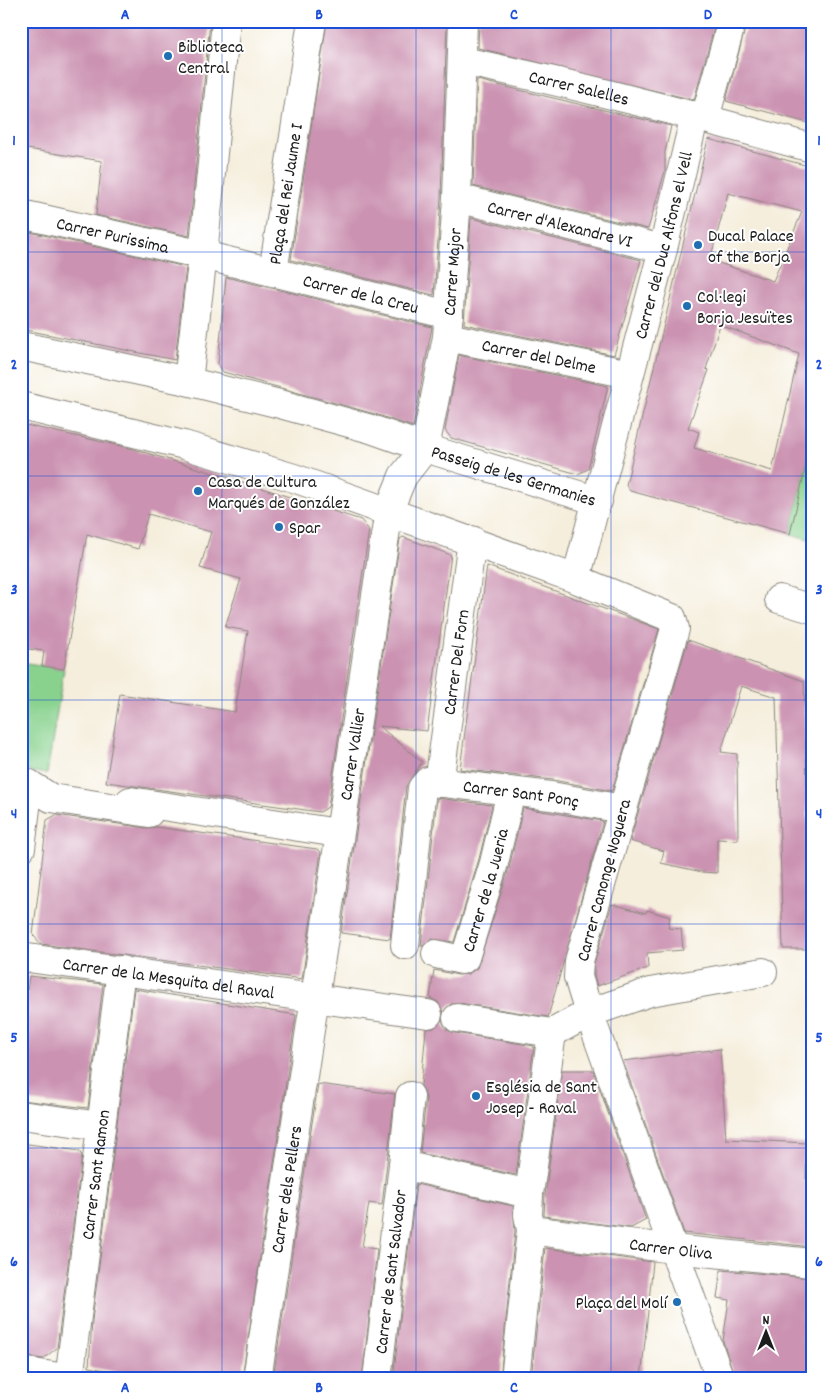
<svg xmlns="http://www.w3.org/2000/svg" width="833" height="1400" font-family="Dekko,sans-serif">
<rect width="100%" height="100%" fill="#fff"/>
<filter id="ink" filterUnits="userSpaceOnUse"><feTurbulence type="fractalNoise" baseFrequency=".02" numOctaves="2"/><feDisplacementMap in="SourceGraphic" scale="10" xChannelSelector="R" yChannelSelector="G"/><feConvolveMatrix kernelMatrix="1 2 1 2 8 2 1 2 1" color-interpolation-filters="sRGB"/></filter>
<filter id="wash" filterUnits="userSpaceOnUse"><feTurbulence type="fractalNoise" baseFrequency=".0096" numOctaves="4" result="noise"/><feDisplacementMap in="SourceGraphic" scale="20" xChannelSelector="R" yChannelSelector="G"/><feGaussianBlur stdDeviation="1.12" result="paint"/><feColorMatrix in="noise" values="0 0 0 0 0 0 0 0 0 0 0 0 0 0 0 0 0 1.4 0 .05"/><feComposite in="paint" operator="in"/></filter>
<g filter="url(#wash)">
<rect width="100%" height="100%" fill="#f5eedc"/>
<g fill="#88d28e" stroke="#527755">
<polygon points="812,441 812,540 790,534"/>
<polygon points="21,662 64,669 47,774 21,770"/>
</g>
<g id="blocks">
<g fill="#cb92b1" fill-rule="evenodd">
<polygon points="21,21 210,21 189,236 96,215 102,161 21,148"/>
<polygon points="327,21 447,21 441,197 434,295 291,260"/>
<polygon points="479,21 716,21 694,100 478,48"/>
<polygon points="747,21 812,21 812,124 726,101"/>
<polygon points="477,80 671,126 665,152 665,171 648,229 473,186"/>
<path d="M708,139L812,167V441L790,534L630,491L626,485ZM728,193L802,212L773,281L710,260ZM720,325L799,354L772,471L694,448L699,432L688,428L709,370L706,369Z"/>
<polygon points="471,218 641,260 614,355 464,324"/>
<polygon points="21,230 186,267 175,360 21,329"/>
<polygon points="226,277 432,327 413,427 375,414 223,372 218,364"/>
<polygon points="459,355 608,386 588,469 578,474 451,438 445,430"/>
<polygon points="21,424 130,448 243,482 361,520 369,530 328,807 320,812 106,782 120,694 235,712 248,631 225,627 241,579 200,568 211,532 148,514 138,549 87,534 64,669 42,666 44,651 21,648"/>
<polygon points="403,537 451,555 427,731 379,726 422,762 406,786 390,939 341,933 400,539"/>
<polygon points="487,566 659,629 612,791 553,780 460,769"/>
<polygon points="688,640 804,681 812,949 783,949 776,697 741,686 721,752 737,754 738,840 717,839 717,873 702,872 661,863 664,851 630,841"/>
<polygon points="437,798 492,805 479,859 454,942 432,939 423,946 421,946"/>
<polygon points="523,808 603,821 548,1017 459,1003 451,1004 443,1012 438,1002 430,998 434,970 458,975 468,974 477,968 509,868"/>
<polygon points="56,815 147,828 156,827 317,849 321,852 302,979 41,944 33,935 47,820"/>
<polygon points="612,904 646,913 647,910 670,917 668,928 681,929 683,950 647,953 648,968 597,986 594,975 594,964"/>
<polygon points="29,976 103,984 88,1108 21,1100 21,1037"/>
<polygon points="134,989 296,1015 242,1379 157,1379 89,1367 92,1321"/>
<polygon points="442,1020 447,1030 455,1033 534,1046 516,1175 420,1153 426,1098 421,1085 426,1029 434,1028"/>
<polygon points="720,1049 726,1139 807,1143 806,1179 812,1179 812,1247 684,1233 623,1061"/>
<polygon points="562,1070 593,1070 646,1220 631,1228 544,1216 545,1195"/>
<polygon points="318,1084 395,1094 382,1205 369,1203 362,1247 377,1249 362,1379 273,1379"/>
<polygon points="21,1143 79,1151 82,1156 57,1348 43,1359 21,1356"/>
<polygon points="416,1184 513,1206 515,1231 500,1379 393,1379"/>
<polygon points="545,1248 653,1262 641,1379 531,1379"/>
<polygon points="721,1270 812,1278 812,1379 735,1379 723,1341 729,1300 717,1298"/>
</g>
</g>
</g>
<g filter="url(#ink)">
<use href="#blocks" fill-opacity="0" stroke="#88857c" stroke-width="1"/>
<g fill="none" stroke-linecap="round" stroke-linejoin="round">
<defs>
<g id="minor">
<path id="s1" d="M462,61C580,85 696,116 812,148"/>
<polyline points="705,118 732,21"/>
<path id="s2" d="M457,198L663,249"/>
<path id="s3" d="M21,214L203,255L449,315"/>
<path id="s4" d="M273,272L312,21"/>
<path id="s5" d="M447,337L630,374"/>
<path id="s6" d="M21,346L178,379L280,404L371,429L425,448L598,501"/>
<polyline points="188,381 203,255 226,21"/>
<polyline points="21,406 184,445 294,478 576,579 672,618 675,629 579,961 578,977 589,1013 720,1379"/>
<path id="s7" d="M576,579L663,249L695,115"/>
<polyline points="779,599 812,609"/>
<polyline points="21,782 29,784 51,798 149,813"/>
<path id="s8" d="M439,783L472,540"/>
<polyline points="130,801 338,833"/>
<polyline points="21,848 29,784"/>
<path id="s9" d="M405,945L422,788L428,781L551,796L622,809"/>
<path id="s10" d="M436,954L461,960L465,958L494,863L511,792"/>
<path id="s11" d="M21,957L428,1014"/>
<polyline points="457,1018 552,1033 589,1013 650,992 763,972"/>
<polyline points="410,1096 403,1165 529,1194"/>
<polyline points="21,1115 101,1126"/>
<path id="s12" d="M531,1230L673,1249L812,1263"/>
<polyline points="21,1371 72,1379"/>
<path id="s13" d="M69,1379L121,970"/>
<path id="s14" d="M257,1379L389,510L403,476L425,448L447,337L457,198L463,21"/>
<path id="s15" d="M377,1379L403,1165"/>
<polyline points="515,1379 531,1230 528,1215 529,1194 552,1033"/>
</g>
</defs>
<use href="#minor" stroke="#88857c" stroke-width="30"/>
<use href="#minor" stroke="#fff" stroke-width="28"/>
</g>
</g>
<path fill="none" stroke="#1d4ed8" stroke-width="1" stroke-opacity="0.55" d="M222,21V1379M416,21V1379M611,21V1379M21,252H812M21,476H812M21,700H812M21,924H812M21,1148H812"/>
<g fill="#1f6fb2" stroke="#fff" stroke-width="2">
<circle cx="168" cy="56" r="5"/>
<circle cx="698" cy="245" r="5"/>
<circle cx="687" cy="306" r="5"/>
<circle cx="198" cy="491" r="5"/>
<circle cx="279" cy="527" r="5"/>
<circle cx="476" cy="1096" r="5"/>
<circle cx="677" cy="1302" r="5"/>
</g>
<g text-anchor="middle" stroke-width="4" stroke-linejoin="round" paint-order="stroke">
<g font-size="18" fill="#1c1c1c" stroke="#fff" text-anchor="start">
<text x="178" y="52">Biblioteca<tspan x="178" dy="21">Central</tspan></text>
<text x="708" y="241">Ducal Palace<tspan x="708" dy="21">of the Borja</tspan></text>
<text x="697" y="302">Col·legi<tspan x="697" dy="21">Borja Jesuïtes</tspan></text>
<text x="208" y="487">Casa de Cultura<tspan x="208" dy="21">Marqués de González</tspan></text>
<text x="289" y="533">Spar</text>
<text x="486" y="1092">Església de Sant<tspan x="486" dy="21">Josep - Raval</tspan></text>
<text x="667" y="1308" text-anchor="end">Plaça del Molí</text>
</g>
<g font-size="18" fill="#1c1c1c" stroke="#fff">
<text dy="6" stroke="none"><textPath href="#s1" startOffset="120">Carrer Salelles</textPath></text>
<text dy="6" stroke="none"><textPath href="#s4" startOffset="79">Plaça del Rei Jaume I</textPath></text>
<text dy="6" stroke="none"><textPath href="#s2" startOffset="106">Carrer d'Alexandre VI</textPath></text>
<text dy="6" stroke="none"><textPath href="#s3" startOffset="94">Carrer Purissima</textPath></text>
<text dy="6" stroke="none"><textPath href="#s7" startOffset="345">Carrer del Duc Alfons el Vell</textPath></text>
<text dy="6" stroke="none"><textPath href="#s14" startOffset="1130">Carrer Major</textPath></text>
<text dy="6" stroke="none"><textPath href="#s3" startOffset="349">Carrer de la Creu</textPath></text>
<text dy="6" stroke="none"><textPath href="#s5" startOffset="94">Carrer del Delme</textPath></text>
<text dy="6" stroke="none"><textPath href="#s6" startOffset="510">Passeig de les Germanies</textPath></text>
<text dy="6" stroke="none"><textPath href="#s8" startOffset="122">Carrer Del Forn</textPath></text>
<text dy="6" stroke="none"><textPath href="#s14" startOffset="632">Carrer Vallier</textPath></text>
<text dy="6" stroke="none"><textPath href="#s9" startOffset="261">Carrer Sant Ponç</textPath></text>
<text transform="translate(603 880) rotate(-75)" y="6">Carrer Canonge Noguera</text>
<text dy="6" stroke="none"><textPath href="#s10" startOffset="101">Carrer de la Jueria</textPath></text>
<text dy="6" stroke="none"><textPath href="#s11" startOffset="149">Carrer de la Mesquita del Raval</textPath></text>
<text dy="6" stroke="none"><textPath href="#s13" startOffset="206">Carrer Sant Ramon</textPath></text>
<text dy="6" stroke="none"><textPath href="#s14" startOffset="192">Carrer dels Pellers</textPath></text>
<text dy="6" stroke="none"><textPath href="#s12" startOffset="141">Carrer Oliva</textPath></text>
<text dy="6" stroke="none"><textPath href="#s15" startOffset="108">Carrer de Sant Salvador</textPath></text>
</g>
</g>
<rect width="833" height="1400" fill="none" stroke="#fff" stroke-width="55"/>
<g transform="translate(766 1332)" stroke="#ffffff" stroke-width="4" paint-order="stroke">
<path d="M0-4L9 19L0 12L-9 19Z" fill="#1c1c1c"/>
<text y="-8" font-size="14" font-weight="bold" text-anchor="middle" fill="#1c1c1c">N</text>
</g>
<rect x="28" y="28" width="778" height="1344" fill="none" stroke="#1d4ed8" stroke-width="2"/>
<g font-size="16" text-anchor="middle" font-weight="bold" fill="#1d4ed8">
<text x="125" y="19">A</text>
<text x="319" y="19">B</text>
<text x="514" y="19">C</text>
<text x="708" y="19">D</text>
<text x="14" y="145">1</text>
<text x="819" y="145">1</text>
<text x="14" y="369">2</text>
<text x="819" y="369">2</text>
<text x="14" y="594">3</text>
<text x="819" y="594">3</text>
<text x="14" y="818">4</text>
<text x="819" y="818">4</text>
<text x="14" y="1042">5</text>
<text x="819" y="1042">5</text>
<text x="14" y="1266">6</text>
<text x="819" y="1266">6</text>
<text x="125" y="1392">A</text>
<text x="319" y="1392">B</text>
<text x="514" y="1392">C</text>
<text x="708" y="1392">D</text>
</g>
</svg>
